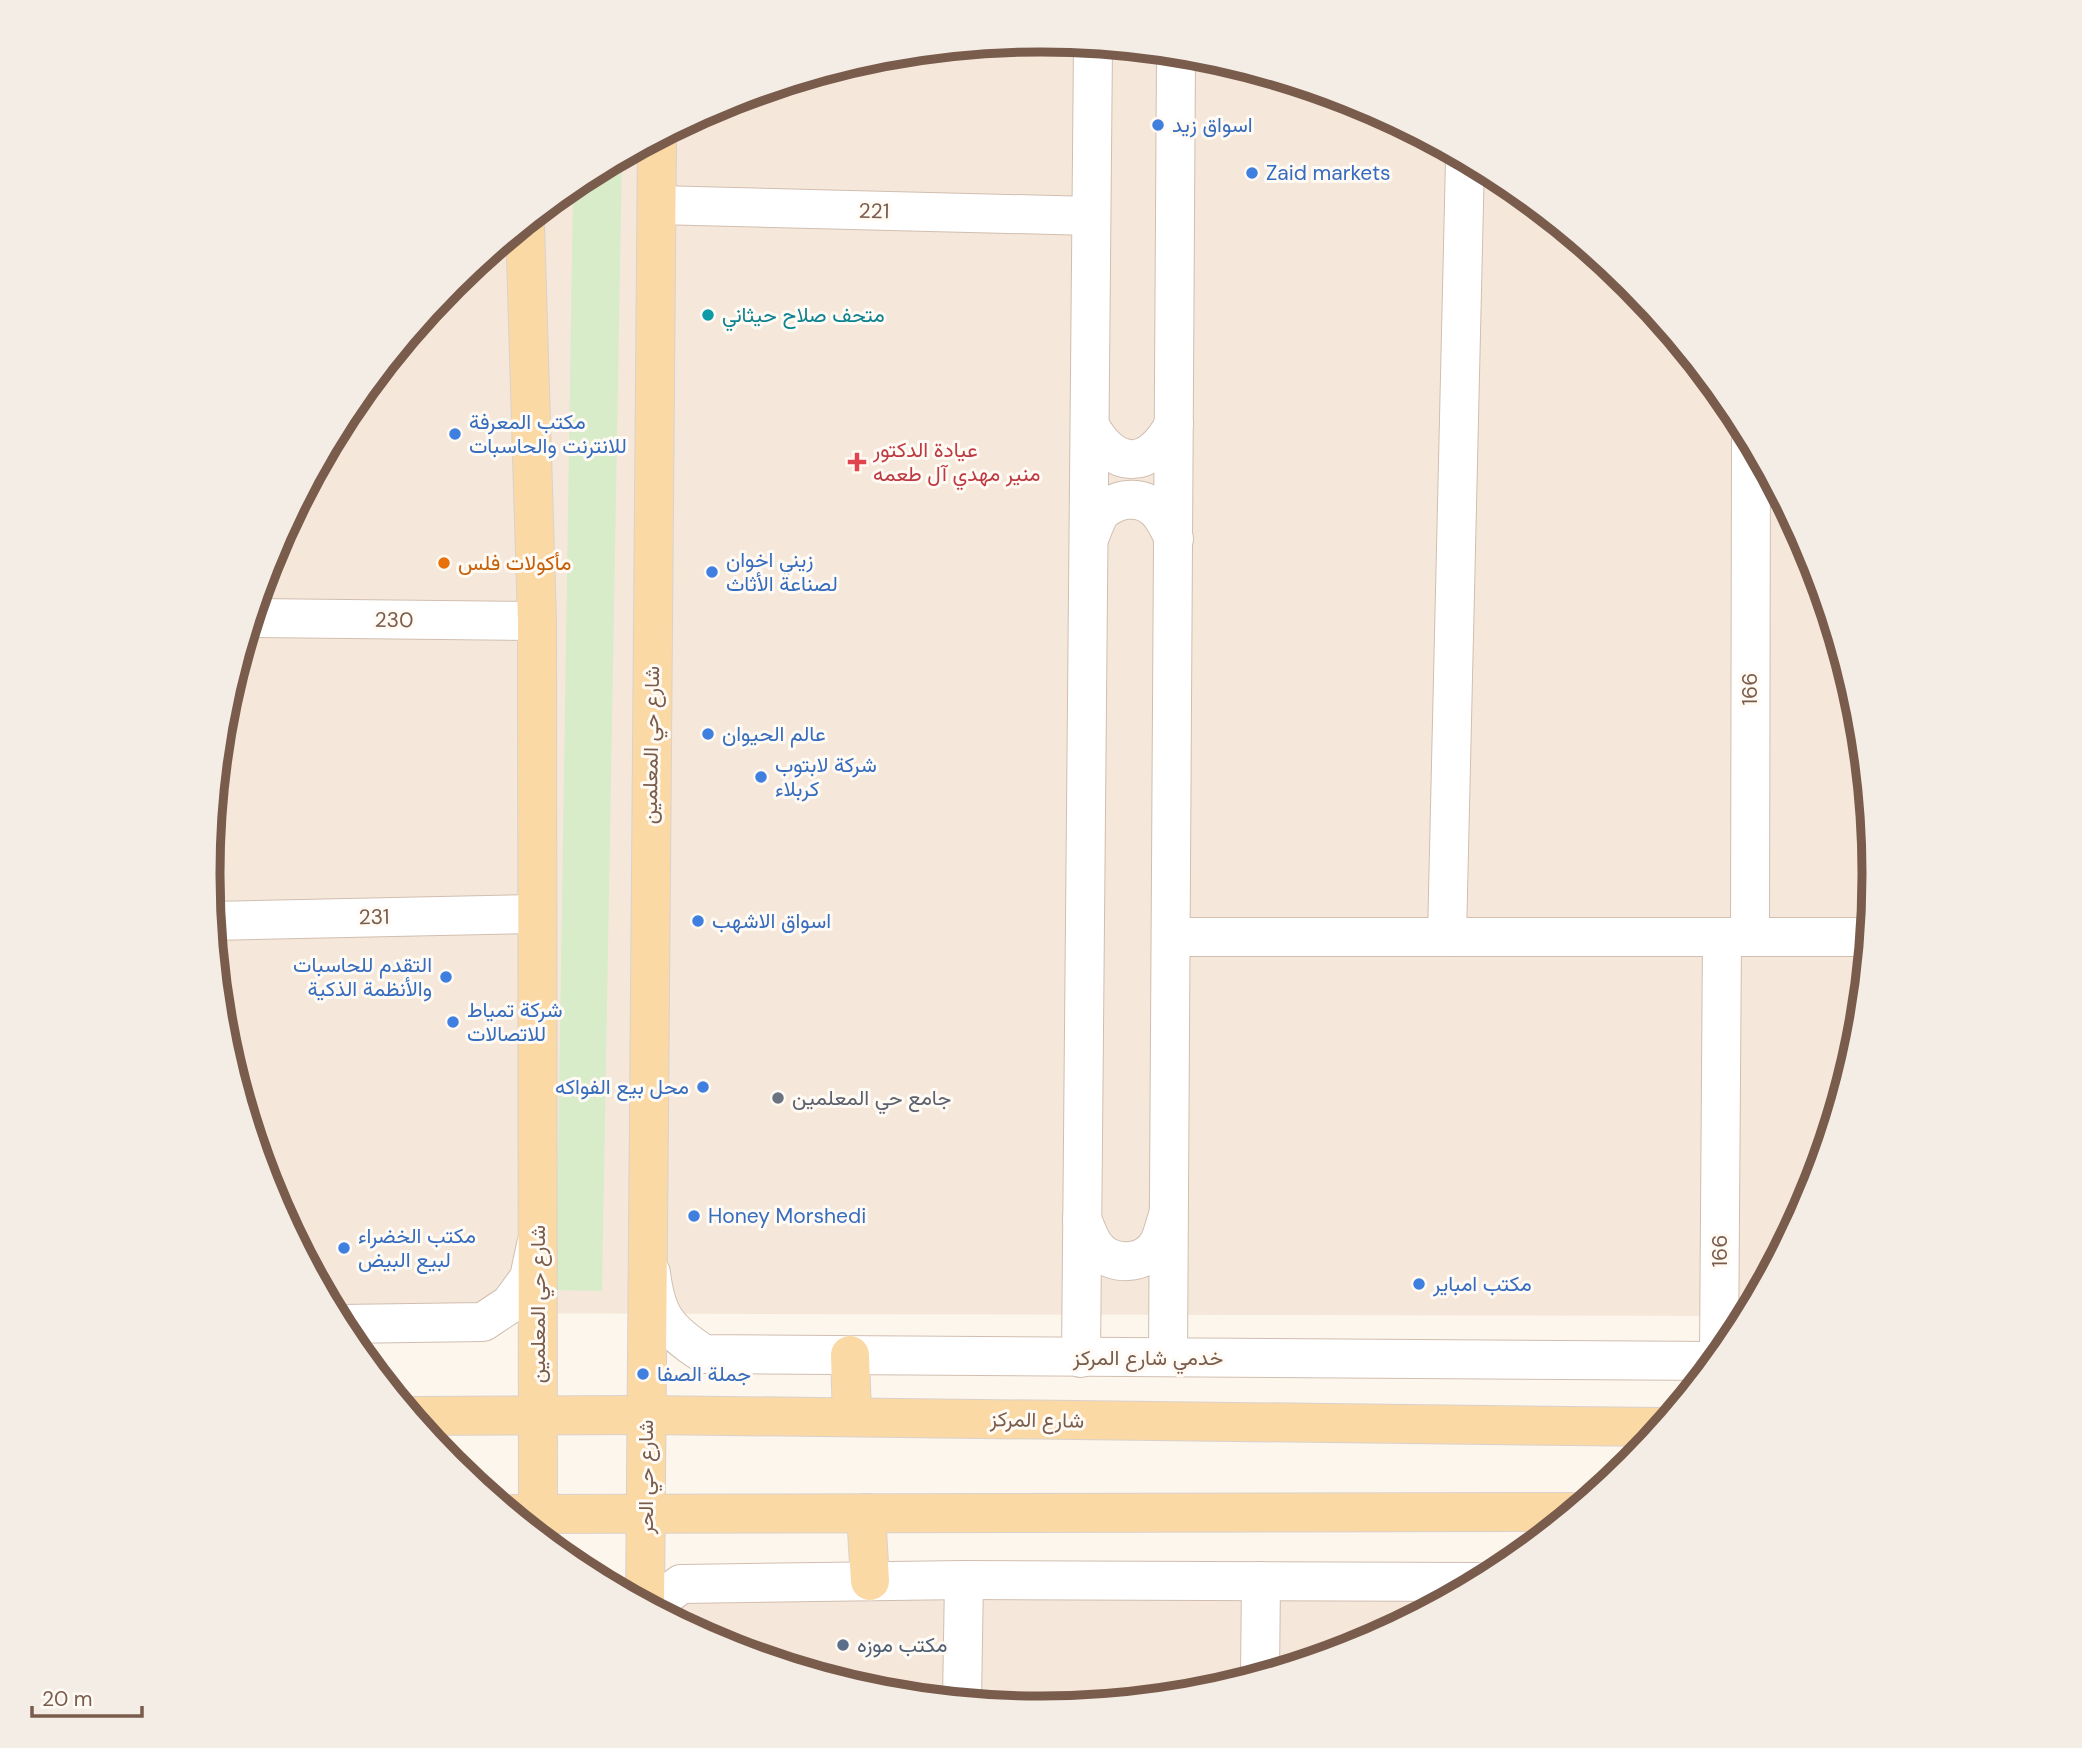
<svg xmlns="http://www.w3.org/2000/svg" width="2082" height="1748" font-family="'DM Sans',Vazirmatn,sans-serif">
<rect width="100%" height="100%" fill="#fdf6ec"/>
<g fill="#f5e8da">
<polygon points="1041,40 1204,56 1360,104 1505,181 1631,285 1734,411 1811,555 1834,631 1859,712 1875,874 1859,1037 1811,1193 1746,1316 335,1313 271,1193 223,1036 207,874 223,711 271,555 348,410 452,284 578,181 722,104 879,56"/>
<polygon points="596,1577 1463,1589 1360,1644 1203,1692 1041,1708 878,1692 722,1644"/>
</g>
<polygon fill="#d8ecc9" points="622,157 602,1291 556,1290 573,185"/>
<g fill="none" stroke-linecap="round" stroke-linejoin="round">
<defs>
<g id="minor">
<polyline points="657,205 1091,216"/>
<path d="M1090,426C1115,471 1150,470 1174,424"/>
<path d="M1089,538C1093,530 1096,519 1101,512C1107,506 1118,501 1126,500C1154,497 1164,517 1174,539"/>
<polyline points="252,618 537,621"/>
<polyline points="212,921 536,914"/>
<polyline points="1171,937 1869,937"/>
<polyline points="1447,937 1465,160"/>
<polyline points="1750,937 1751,441"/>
<path d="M1082,1219C1086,1228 1089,1238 1094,1245C1109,1268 1147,1266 1159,1242C1163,1234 1165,1224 1168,1215"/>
<path d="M651,1273C656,1316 667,1330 704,1354L1715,1361"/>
<polyline points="341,1324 483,1322 510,1304 529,1278 536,1245"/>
<polyline points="1719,1355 1722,937"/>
<polyline points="1168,1357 1176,54"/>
<polyline points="1081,1358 1093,45"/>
<polyline points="657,1609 664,1597 681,1584 964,1580 1477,1582"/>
<polyline points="1260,1675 1261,1581"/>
<polyline points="962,1700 964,1580"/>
</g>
<g id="major">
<polyline points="525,224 537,621 538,1534"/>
<polyline points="850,1355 852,1417"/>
<polyline points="413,1416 647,1415 1661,1427"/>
<polyline points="866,1513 870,1581"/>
<polyline points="513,1514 1572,1512"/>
<polyline points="645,1603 657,138"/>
</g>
</defs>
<use href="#minor" stroke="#d1beb0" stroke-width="40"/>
<use href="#major" stroke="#dad1cd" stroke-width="40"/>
<use href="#minor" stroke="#fff" stroke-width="38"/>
<use href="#major" stroke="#fbd9a5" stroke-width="38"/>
</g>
<g fill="#3f7fe0" stroke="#fffaf3" stroke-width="2.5">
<circle cx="1158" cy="125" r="7"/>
<circle cx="1252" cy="173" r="7"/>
<circle cx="455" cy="434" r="7"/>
<circle cx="712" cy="572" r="7"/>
<circle cx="708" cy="734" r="7"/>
<circle cx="761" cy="777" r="7"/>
<circle cx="698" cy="921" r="7"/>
<circle cx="446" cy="977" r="7"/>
<circle cx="453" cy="1022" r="7"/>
<circle cx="703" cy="1087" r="7"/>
<circle cx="694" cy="1216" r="7"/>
<circle cx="344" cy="1248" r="7"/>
<circle cx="1419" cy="1284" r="7"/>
<circle cx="643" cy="1374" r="7"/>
</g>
<circle fill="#0f9aa8" stroke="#fffaf3" stroke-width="2.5" cx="708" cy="315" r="7"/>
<path fill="#e0444e" stroke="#fffaf3" stroke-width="2.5" d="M853.5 451.5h7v7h7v7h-7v7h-7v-7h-7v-7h7z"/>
<circle fill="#e8710a" stroke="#fffaf3" stroke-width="2.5" cx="444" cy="563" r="7"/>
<circle fill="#6b7280" stroke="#fffaf3" stroke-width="2.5" cx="778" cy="1098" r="7"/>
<circle fill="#5c6f8a" stroke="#fffaf3" stroke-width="2.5" cx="843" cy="1645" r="7"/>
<g text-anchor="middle" stroke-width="6" stroke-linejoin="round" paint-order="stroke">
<g font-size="21" fill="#366cbe" stroke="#fffaf3" text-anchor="start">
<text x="1172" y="132">اسواق زيد</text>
<text x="1266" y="180">Zaid markets</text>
<text x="469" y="429">مكتب المعرفة<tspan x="469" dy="24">للانترنت والحاسبات</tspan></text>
<text x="726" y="567">زيني اخوان<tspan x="726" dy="24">لصناعة الأثاث</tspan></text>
<text x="722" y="741">عالم الحيوان</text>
<text x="775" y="772">شركة لابتوب<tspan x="775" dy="24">كربلاء</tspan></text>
<text x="712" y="928">اسواق الاشهب</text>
<text x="432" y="972" text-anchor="end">التقدم للحاسبات<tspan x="432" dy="24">والأنظمة الذكية</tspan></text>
<text x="467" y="1017">شركة تمياط<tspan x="467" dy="24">للاتصالات</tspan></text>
<text x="689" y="1094" text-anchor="end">محل بيع الفواكه</text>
<text x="708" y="1223">Honey Morshedi</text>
<text x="358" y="1243">مكتب الخضراء<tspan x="358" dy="24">لبيع البيض</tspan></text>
<text x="1433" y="1291">مكتب امباير</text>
<text x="657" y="1381">جملة الصفا</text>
</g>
<g font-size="21" fill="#7a5c4d" stroke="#fffaf3">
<text transform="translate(874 211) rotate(1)" y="7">221</text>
<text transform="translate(394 620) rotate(1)" y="7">230</text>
<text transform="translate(1750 689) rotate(-90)" y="7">166</text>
<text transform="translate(651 745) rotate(-89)" y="7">شارع حي المعلمين</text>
<text transform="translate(374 917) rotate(-1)" y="7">231</text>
<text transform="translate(1720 1251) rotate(-90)" y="7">166</text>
<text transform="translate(538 1304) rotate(-90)" y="7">شارع حي المعلمين</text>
<text x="1148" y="1365">خدمي شارع المركز</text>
<text transform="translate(1037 1420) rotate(1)" y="7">شارع المركز</text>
<text transform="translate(646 1477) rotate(-90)" y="7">شارع حي الحر</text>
</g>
<g font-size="21" fill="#0d838f" stroke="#fffaf3" text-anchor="start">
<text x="722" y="322">متحف صلاح حيثاني</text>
</g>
<g font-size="21" fill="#be3a42" stroke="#fffaf3" text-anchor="start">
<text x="873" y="457">عيادة الدكتور<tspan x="873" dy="24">منير مهدي آل طعمه</tspan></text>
</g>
<g font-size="21" fill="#c56008" stroke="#fffaf3" text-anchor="start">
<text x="458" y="570">مأكولات فلس</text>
</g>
<g font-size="21" fill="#5b616d" stroke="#fffaf3" text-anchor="start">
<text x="792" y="1105">جامع حي المعلمين</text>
</g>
<g font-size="21" fill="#4e5e75" stroke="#fffaf3" text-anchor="start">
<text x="857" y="1652">مكتب موزه</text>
</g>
</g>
<path d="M0 0H2082V1748H0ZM1041 52H1041A821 821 0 0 1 1862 873V875A821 821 0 0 1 1041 1696H1041A821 821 0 0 1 220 875V873A821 821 0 0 1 1041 52Z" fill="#f4ede6" fill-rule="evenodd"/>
<path fill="none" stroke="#7a5c4d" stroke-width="9" d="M1041 52H1041A821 821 0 0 1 1862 873V875A821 821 0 0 1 1041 1696H1041A821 821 0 0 1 220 875V873A821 821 0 0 1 1041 52Z"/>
<path d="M32 1706v10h110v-10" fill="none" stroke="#7a5c4d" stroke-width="3.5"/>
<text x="42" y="1706" font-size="21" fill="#7a5c4d" stroke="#fffaf3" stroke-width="5" paint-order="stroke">20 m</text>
</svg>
